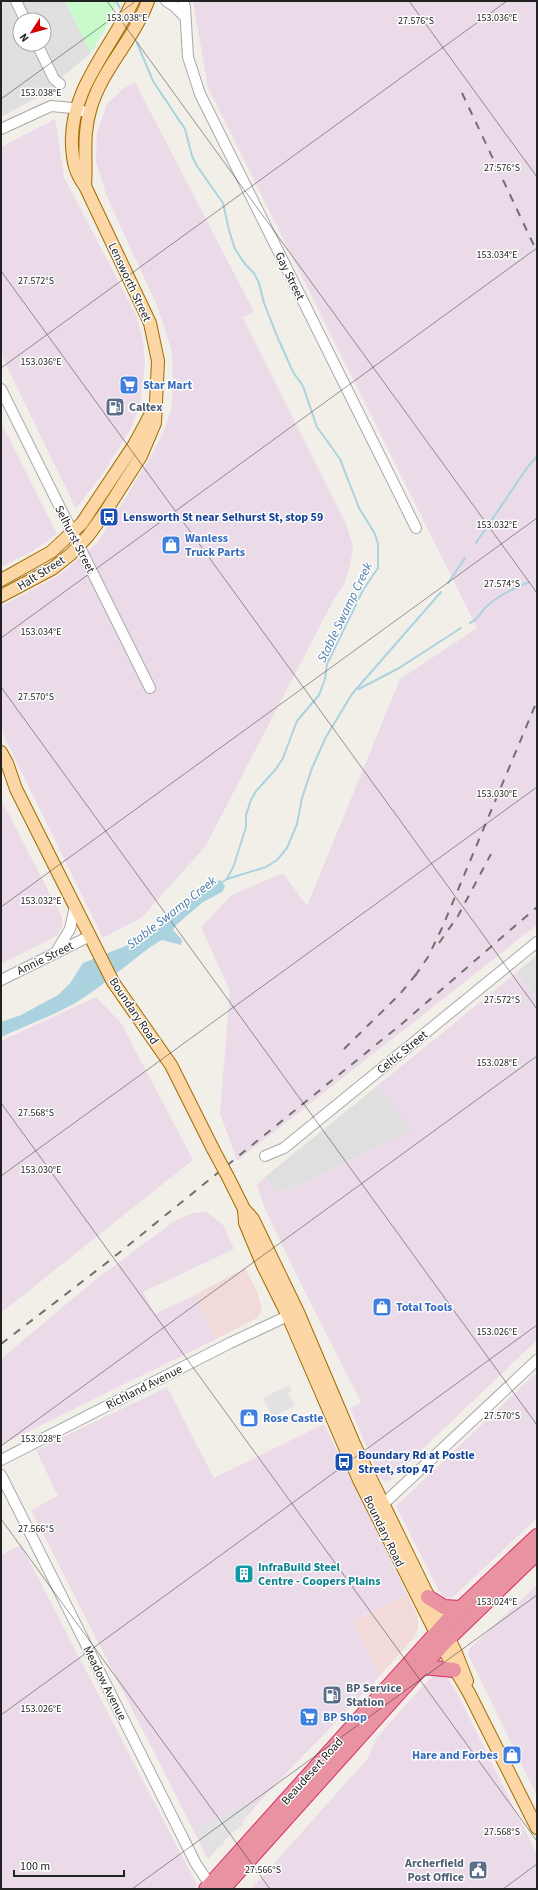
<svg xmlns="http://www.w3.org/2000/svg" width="538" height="1890" font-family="'Source Sans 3',sans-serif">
<rect width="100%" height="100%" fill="#f2efe9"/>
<g fill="#e0dfdf" fill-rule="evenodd">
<path d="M1,1H65L91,53L62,77L49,91L1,117ZM20,20H44V44H20Z"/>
<polygon points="537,955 537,997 517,972"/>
<polygon points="377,1086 414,1130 278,1194 265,1177"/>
</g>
<g fill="#f2dad9">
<polygon points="245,1268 257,1291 262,1310 257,1318 216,1339 195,1295"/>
<polygon points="407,1594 418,1617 418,1629 415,1636 380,1676 353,1621"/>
</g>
<g fill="#ebdbe8">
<polygon points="193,1 537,1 537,925 237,1161 220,1113 230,991 201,927 232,895 283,873 307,906 400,679 477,628 208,88"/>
<polygon points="135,82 254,312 212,333 243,318 347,526 353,547 350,565 344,585 334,599 205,847 141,918 103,938 1,730 1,606 58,576 98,542 148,461 163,433 171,411 173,389 172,352 158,308 107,197 96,162 97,133 107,104 123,89"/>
<polygon points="55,119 64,177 137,317 143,340 145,363 141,400 131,429 103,473 76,509 1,354 1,147"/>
<polygon points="1,422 57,534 33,551 1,567"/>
<polygon points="1,799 62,917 62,926 58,935 1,964"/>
<polygon points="517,972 537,997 537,1340 390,1480 386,1481 382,1480 379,1475 350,1408 361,1402 298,1278 265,1209 257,1185 265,1177 279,1194 413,1130 377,1086"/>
<polygon points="96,997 121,1023 193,1160 1,1313 1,1041"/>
<polygon points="207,1212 224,1226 234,1249 143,1292 155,1314 195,1295 216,1339 1,1445 1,1359 95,1280 176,1220 193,1213"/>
<polygon points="537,1372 537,1518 453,1597 449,1599 444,1597 439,1591 396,1506"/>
<polygon points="167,1387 214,1478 324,1424 407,1594 353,1621 380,1676 277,1783 208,1859 31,1510 58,1496 36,1450"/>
<polygon points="21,1545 197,1885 193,1889 1,1889 1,1555"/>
<polygon points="537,1585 537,1796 468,1654 470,1648"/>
<polygon points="440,1674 449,1680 457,1693 537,1854 537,1889 251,1889 368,1758 377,1737 429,1679"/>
</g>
<polygon fill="#c8facc" points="65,1 117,1 106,28 91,53"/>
<g fill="#e2e2e2">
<polygon points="289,1385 292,1391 288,1393 295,1406 272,1417 263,1398"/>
<polygon points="246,1803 251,1814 241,1819 244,1825 228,1834 229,1837 223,1840 224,1844 209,1853 196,1828"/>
</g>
<path fill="#aad3df" d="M220,880L225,886L222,892L203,902L175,926L173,930L182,940L181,945L162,940L158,942C135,957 115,976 92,992C65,1012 31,1023 1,1037V1022L21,1015L58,995L71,982L83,963L128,945L138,938L159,928L175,915L185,903L210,884Z"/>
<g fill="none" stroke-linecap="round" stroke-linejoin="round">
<g stroke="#aad3df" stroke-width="2">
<polyline points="116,1 120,8"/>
<polyline points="137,43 153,81 185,129 192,156 197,166 223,203 229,230 235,249 245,264 254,273 259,283 264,303 277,336 293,372 303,386 317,427 340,459 359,508 375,534 378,544 378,568 363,590 327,664 325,679 319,695 297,721 283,758 276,769 256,791 251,800 246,815 246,827 234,865 227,879 221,883"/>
<polyline points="476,543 527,468 537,456"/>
<polyline points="448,583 465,558"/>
<path d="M470,623C480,618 479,614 485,608C497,596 514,588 529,582"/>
<polyline points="359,689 399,668 461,628"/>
<polyline points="227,879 266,867 277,860 287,848 297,824 302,798 312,768 326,737 352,694 441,592"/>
</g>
<defs>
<g id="minor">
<polyline points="16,1 25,20"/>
<polyline points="166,1 174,6 185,17"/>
<polyline points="183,1 185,7 188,57 200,94 416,528"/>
<polyline points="37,44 54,79 60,84"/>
<polyline points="1,129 51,106 72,108 89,113"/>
<polyline points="1,389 150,688"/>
<polyline points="56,952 70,929 75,906"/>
<polyline points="1,980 90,936"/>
<polyline points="265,1156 284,1148 537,942"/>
<polyline points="1,1460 230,1343 294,1313"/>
<polyline points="1,1475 196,1864 213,1889"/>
<polyline points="378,1509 537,1360"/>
</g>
<g id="major">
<path d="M85,186C87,158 82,135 91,107C103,68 134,39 148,1"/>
<polyline points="1,580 51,552 82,523 134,445 155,406"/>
<path d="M1,596L52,569L71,554L88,536L104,514L141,456L155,423L158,361L150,323L85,186C75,173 73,162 72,146C69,90 111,49 133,1"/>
<polyline points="1,752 7,763 16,789 113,982 171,1065 213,1149"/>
<polyline points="228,1177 244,1209 253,1219 298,1312 355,1446 456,1653 467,1681"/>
<polyline points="244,1209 245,1223 263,1266 288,1316 359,1480 450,1661 469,1693 537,1828"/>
</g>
<g id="highway">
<polyline points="428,1597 444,1607 460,1608"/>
<polyline points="422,1667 454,1670"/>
<polyline points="206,1889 448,1620 537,1536"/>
<polyline points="223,1889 442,1645 537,1553"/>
</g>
</defs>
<use href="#minor" stroke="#a9a9a9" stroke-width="12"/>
<use href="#major" stroke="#a06b00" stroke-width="14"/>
<use href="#highway" stroke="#dc2a67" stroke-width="16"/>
<use href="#minor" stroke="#fff" stroke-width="10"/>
<use href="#major" stroke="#fcd6a4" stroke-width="12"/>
<use href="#highway" stroke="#e892a2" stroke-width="14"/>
<g stroke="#707070" stroke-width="2" stroke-dasharray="8 8" stroke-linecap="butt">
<polyline points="462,93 537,252"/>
<polyline points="439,943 458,916 491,854"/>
<polyline points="415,976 428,957 442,928 537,701"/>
<polyline points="344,1049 400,994 418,972"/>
<polyline points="1,1344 109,1261 404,1022 537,907"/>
</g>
<defs>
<polyline id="major-bridge" points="213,1149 228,1177"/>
</defs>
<use href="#major-bridge" stroke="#a06b00" stroke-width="14" stroke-linecap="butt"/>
<use href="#major-bridge" stroke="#fcd6a4" stroke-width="12"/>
</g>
<path fill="none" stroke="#222" stroke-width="1" stroke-opacity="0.45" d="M107,1L537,593M409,1L537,177M1,99L136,1M1,271L537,1009M1,368L507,1M1,638L537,248M1,687L537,1425M1,907L537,518M1,1103L537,1841M1,1176L537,787M1,1446L537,1056M1,1519L270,1889M1,1715L537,1325M132,1889L537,1595M503,1889L537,1864"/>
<defs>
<symbol id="supermarket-square" viewBox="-11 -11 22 22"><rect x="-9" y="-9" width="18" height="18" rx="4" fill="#3f7fe0" stroke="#fff"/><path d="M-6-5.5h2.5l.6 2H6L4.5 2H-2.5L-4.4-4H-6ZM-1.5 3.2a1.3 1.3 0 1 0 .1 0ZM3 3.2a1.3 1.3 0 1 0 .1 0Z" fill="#fff"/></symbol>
<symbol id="fuel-square" viewBox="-11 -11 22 22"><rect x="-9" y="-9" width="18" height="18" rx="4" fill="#5c6f8a" stroke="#fff"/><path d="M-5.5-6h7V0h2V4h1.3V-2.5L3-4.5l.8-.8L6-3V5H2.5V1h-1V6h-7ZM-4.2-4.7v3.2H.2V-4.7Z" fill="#fff"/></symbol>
<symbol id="bus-square" viewBox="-11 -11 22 22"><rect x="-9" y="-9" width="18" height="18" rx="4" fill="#1a4fb4" stroke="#fff"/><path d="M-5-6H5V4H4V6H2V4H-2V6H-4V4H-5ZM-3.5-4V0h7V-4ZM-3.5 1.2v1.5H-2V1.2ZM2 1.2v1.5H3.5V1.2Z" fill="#fff"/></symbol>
<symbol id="shop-square" viewBox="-11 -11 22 22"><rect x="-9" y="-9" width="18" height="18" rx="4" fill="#3f7fe0" stroke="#fff"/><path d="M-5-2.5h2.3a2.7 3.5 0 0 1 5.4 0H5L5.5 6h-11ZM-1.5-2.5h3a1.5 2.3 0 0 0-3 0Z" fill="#fff"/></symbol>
<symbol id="building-square" viewBox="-11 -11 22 22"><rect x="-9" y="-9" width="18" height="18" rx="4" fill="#0f9aa8" stroke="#fff"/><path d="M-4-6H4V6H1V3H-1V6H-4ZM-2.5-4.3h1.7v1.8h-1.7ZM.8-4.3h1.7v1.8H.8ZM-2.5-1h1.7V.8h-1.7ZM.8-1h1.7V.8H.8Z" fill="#fff"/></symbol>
<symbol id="civic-square" viewBox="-11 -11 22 22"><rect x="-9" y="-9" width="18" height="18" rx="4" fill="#5c6f8a" stroke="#fff"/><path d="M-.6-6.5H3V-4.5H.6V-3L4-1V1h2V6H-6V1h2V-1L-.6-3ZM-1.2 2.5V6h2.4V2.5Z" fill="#fff"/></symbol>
</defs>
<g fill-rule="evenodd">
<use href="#supermarket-square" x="118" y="374" width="22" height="22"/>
<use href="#fuel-square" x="104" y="396" width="22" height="22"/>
<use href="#bus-square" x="98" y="506" width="22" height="22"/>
<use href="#shop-square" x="160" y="534" width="22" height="22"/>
<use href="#shop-square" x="371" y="1296" width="22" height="22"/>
<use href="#shop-square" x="238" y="1407" width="22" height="22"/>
<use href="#bus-square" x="333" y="1451" width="22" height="22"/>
<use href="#building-square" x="233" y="1563" width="22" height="22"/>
<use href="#fuel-square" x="321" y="1684" width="22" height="22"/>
<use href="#supermarket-square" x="298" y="1706" width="22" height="22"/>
<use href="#shop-square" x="501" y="1744" width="22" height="22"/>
<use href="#civic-square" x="467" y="1859" width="22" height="22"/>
</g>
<g text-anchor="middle" stroke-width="3" stroke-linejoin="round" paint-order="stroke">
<g font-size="12" fill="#222" stroke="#fff">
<text transform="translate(290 276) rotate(64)" y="4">Gay Street</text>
<text transform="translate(130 282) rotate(65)" y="4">Lensworth Street</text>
<text transform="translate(75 539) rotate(63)" y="4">Selhurst Street</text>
<text transform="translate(41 573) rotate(-32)" y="4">Halt Street</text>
<text transform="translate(45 958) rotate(-26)" y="4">Annie Street</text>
<text transform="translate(134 1011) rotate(56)" y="4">Boundary Road</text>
<text transform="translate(402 1052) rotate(-39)" y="4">Celtic Street</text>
<text transform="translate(144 1387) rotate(-27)" y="4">Richland Avenue</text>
<text transform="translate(384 1531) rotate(64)" y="4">Boundary Road</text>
<text transform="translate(105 1683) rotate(63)" y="4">Meadow Avenue</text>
<text transform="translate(312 1771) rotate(-48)" y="4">Beaudesert Road</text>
</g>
<g font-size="12" font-weight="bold" fill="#366cbe" stroke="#fff" text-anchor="start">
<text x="143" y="389">Star Mart</text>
<text x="185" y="542">Wanless<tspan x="185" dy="14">Truck Parts</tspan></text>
<text x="396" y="1311">Total Tools</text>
<text x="263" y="1422">Rose Castle</text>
<text x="323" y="1721">BP Shop</text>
<text x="498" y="1759" text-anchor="end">Hare and Forbes</text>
</g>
<g font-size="12" font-weight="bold" fill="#4e5e75" stroke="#fff" text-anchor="start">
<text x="129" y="411">Caltex</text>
<text x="346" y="1692">BP Service<tspan x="346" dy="14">Station</tspan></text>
<text x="464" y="1867" text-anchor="end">Archerfield<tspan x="464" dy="14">Post Office</tspan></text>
</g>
<g font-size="12" font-weight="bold" fill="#164399" stroke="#fff" text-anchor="start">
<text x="123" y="521">Lensworth St near Selhurst St, stop 59</text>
<text x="358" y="1459">Boundary Rd at Postle<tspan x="358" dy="14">Street, stop 47</tspan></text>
</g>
<g font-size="12" font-weight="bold" fill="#0d838f" stroke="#fff" text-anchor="start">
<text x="258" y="1571">InfraBuild Steel<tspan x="258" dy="14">Centre - Coopers Plains</tspan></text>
</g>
<g font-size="13" font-style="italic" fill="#4a7aab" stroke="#fff">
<text transform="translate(344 612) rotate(-64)" y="5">Stable Swamp Creek</text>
<text transform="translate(171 912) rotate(-38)" y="5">Stable Swamp Creek</text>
</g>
</g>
<g font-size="10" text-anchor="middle" fill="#222" stroke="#fff" stroke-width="3" stroke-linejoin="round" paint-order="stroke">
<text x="127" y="21">153.038°E</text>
<text x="497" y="21">153.036°E</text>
<text x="416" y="24">27.576°S</text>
<text x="41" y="96">153.038°E</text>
<text x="502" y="171">27.576°S</text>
<text x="497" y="258">153.034°E</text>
<text x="36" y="284">27.572°S</text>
<text x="41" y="365">153.036°E</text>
<text x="497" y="528">153.032°E</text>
<text x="502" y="587">27.574°S</text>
<text x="41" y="635">153.034°E</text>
<text x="36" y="700">27.570°S</text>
<text x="497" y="797">153.030°E</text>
<text x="41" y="904">153.032°E</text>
<text x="502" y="1003">27.572°S</text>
<text x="497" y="1066">153.028°E</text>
<text x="36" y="1116">27.568°S</text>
<text x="41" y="1173">153.030°E</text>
<text x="497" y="1335">153.026°E</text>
<text x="502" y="1419">27.570°S</text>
<text x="41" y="1442">153.028°E</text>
<text x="36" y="1532">27.566°S</text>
<text x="497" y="1605">153.024°E</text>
<text x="41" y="1712">153.026°E</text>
<text x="502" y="1835">27.568°S</text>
<text x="263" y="1873">27.566°S</text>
</g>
<rect width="538" height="1890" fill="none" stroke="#222222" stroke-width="4"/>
<g transform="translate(32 32) rotate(234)"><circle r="19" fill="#ffffff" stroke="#a7a7a7"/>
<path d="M0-3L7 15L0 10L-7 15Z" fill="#d40000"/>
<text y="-6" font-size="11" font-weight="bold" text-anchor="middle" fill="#222222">N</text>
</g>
<path d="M14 1870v6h110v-6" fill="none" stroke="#222222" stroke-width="2"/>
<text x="20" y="1870" font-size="12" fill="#222222" stroke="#ffffff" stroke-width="3" paint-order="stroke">100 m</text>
</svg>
